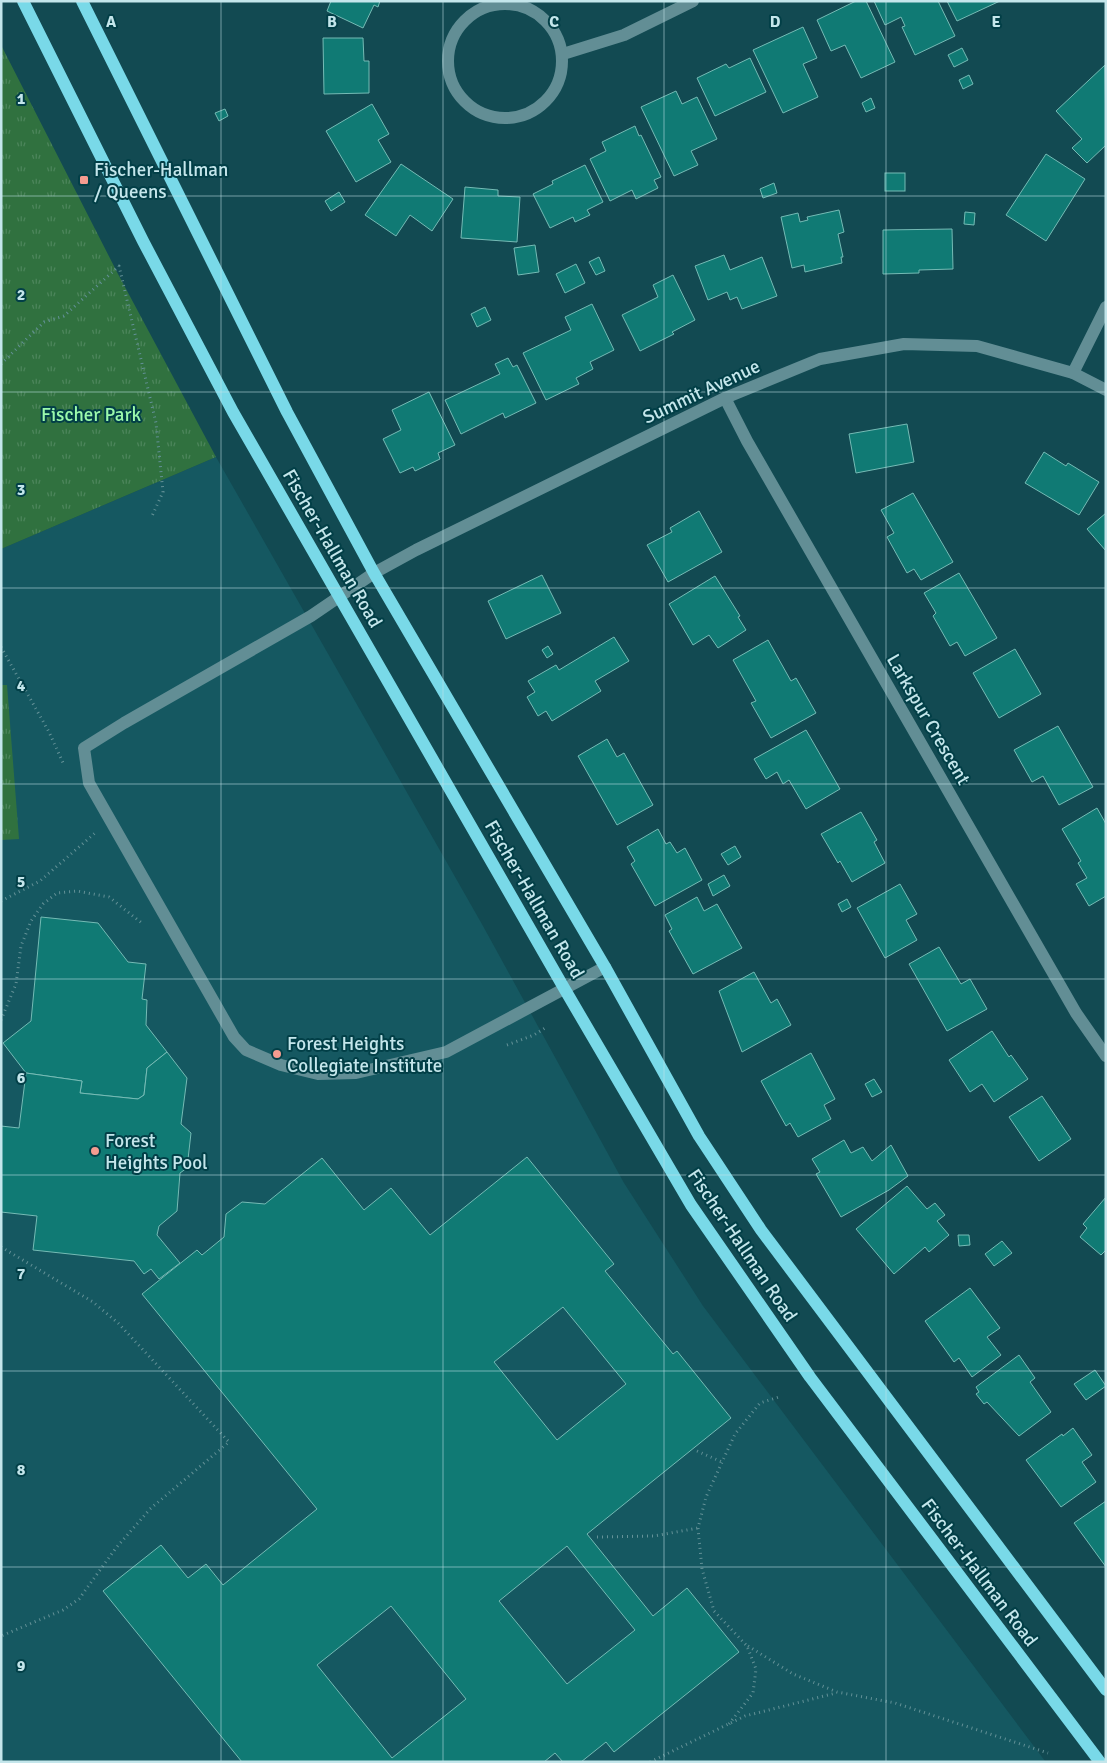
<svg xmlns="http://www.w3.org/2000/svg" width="1107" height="1763" font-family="Signika,sans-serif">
<defs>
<pattern id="park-tufts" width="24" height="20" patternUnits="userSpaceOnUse" patternTransform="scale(1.25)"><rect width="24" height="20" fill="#30713f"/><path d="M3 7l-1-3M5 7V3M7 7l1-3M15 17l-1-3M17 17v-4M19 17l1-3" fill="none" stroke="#4c855b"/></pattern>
</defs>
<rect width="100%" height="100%" fill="#124a52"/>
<polygon fill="#155861" points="216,457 483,926 624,1183 703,1306 1045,1761 1044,1762 1,1762 1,549"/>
<g fill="url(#park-tufts)">
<polygon points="1,45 118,274 216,457 1,549"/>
<polygon points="1,685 7,685 19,839 1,840"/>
</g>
<g fill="#107a74" stroke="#75bbb5" fill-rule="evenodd">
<polygon points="331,1 380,1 378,7 374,5 363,28 327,11"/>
<polygon points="856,1 866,1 895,62 861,78 845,45 831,51 817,20"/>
<polygon points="874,1 938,1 955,36 915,55 902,27 905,26 901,17 885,25"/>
<polygon points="947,1 1000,1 957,21"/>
<polygon points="803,27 817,58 803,64 818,97 783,113 753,50"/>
<polygon points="323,38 363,38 364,61 369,61 369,93 324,94"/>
<polygon points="962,48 968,60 954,67 948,55"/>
<polygon points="750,58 766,92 715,116 697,78 726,64 729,68"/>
<polygon points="1105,65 1106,145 1087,163 1072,148 1082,139 1056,111"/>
<polygon points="969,75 973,84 963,89 959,80"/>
<polygon points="676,91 682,104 697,97 717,139 691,151 698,165 674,176 641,107"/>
<polygon points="871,98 875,108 866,112 862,103"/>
<polygon points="372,104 389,134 378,140 391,162 356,182 326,131"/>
<polygon points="225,109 228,116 219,121 215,113"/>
<polygon points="635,126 639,136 641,135 661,177 654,180 658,188 636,199 632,190 610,201 590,159 606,151 602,142"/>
<polygon points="1046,154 1085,179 1046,241 1006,215"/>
<polygon points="401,164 453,199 432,231 410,215 396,236 365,215"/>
<polygon points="585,165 603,202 587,210 590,215 575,222 573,217 550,228 533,194 553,184 552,181"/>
<rect x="885" y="173" width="20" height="18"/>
<polygon points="774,183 777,193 763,198 760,189"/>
<polygon points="465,187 498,190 498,196 520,197 517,242 461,238"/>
<polygon points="339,192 345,202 331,211 325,201"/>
<polygon points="839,210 844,232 838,234 843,257 841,257 842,263 805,272 804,265 792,268 781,217 798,213 800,222 808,220 807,217"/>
<polygon points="965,212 975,213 974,225 964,224"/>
<polygon points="952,229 953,269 919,270 919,273 883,274 883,230"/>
<polygon points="535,245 539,272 518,275 514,248"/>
<polygon points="724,255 730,270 762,257 777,296 742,309 737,297 730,300 727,292 708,300 695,266"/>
<polygon points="599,257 605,271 596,275 589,262"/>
<polygon points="576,264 585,283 565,293 556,274"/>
<polygon points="673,275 695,320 672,332 674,334 640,351 622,315 658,297 653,285"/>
<polygon points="592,304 614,350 590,362 593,369 576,378 579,384 546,400 523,353 571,330 565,317"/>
<polygon points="485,307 491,320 477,327 471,314"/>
<polygon points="508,358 513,367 517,365 536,403 505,418 503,413 461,434 445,400 500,374 495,364"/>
<polygon points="429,392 455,445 438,453 440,459 415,471 413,467 400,473 383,439 401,430 392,410"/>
<polygon points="907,424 914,462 856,473 849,434"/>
<polygon points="1044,452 1066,466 1068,463 1099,482 1079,515 1025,483"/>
<polygon points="913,493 953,562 921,580 914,569 907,573 887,537 894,533 881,510"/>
<polygon points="699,511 722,552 668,582 647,545 672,532 670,528"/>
<polygon points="1106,513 1106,551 1087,529"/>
<polygon points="959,573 997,638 965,656 957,642 950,646 933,616 936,613 924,593"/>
<polygon points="542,575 561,613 506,639 488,601"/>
<polygon points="715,576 740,616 738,617 746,630 718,648 709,635 693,645 669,604"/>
<polygon points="614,637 629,661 595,681 601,691 552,721 546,711 538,716 527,697 535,692 528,681 556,665 559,670"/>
<polygon points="768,640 791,681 796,678 816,713 771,738 751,703 756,701 733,660"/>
<polygon points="548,646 553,654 547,658 542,650"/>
<polygon points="1015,649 1041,694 999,718 973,673"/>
<polygon points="1058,726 1093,787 1059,805 1043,776 1032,782 1014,750"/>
<polygon points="806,730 840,789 806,809 789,780 783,784 777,772 766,779 754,759"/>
<polygon points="607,739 617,757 624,753 653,805 617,825 578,756"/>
<polygon points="1097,808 1106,824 1106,896 1089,906 1076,884 1087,878 1078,863 1081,861 1062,829"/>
<polygon points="861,812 877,840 874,842 885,863 852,882 840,861 838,863 821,834"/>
<polygon points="658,829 666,844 670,842 677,853 685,848 702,880 655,906 631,864 635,861 627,847"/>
<polygon points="735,846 741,857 728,865 721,854"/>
<polygon points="724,875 730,886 713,896 708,884"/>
<polygon points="900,884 917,914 906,920 917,940 885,958 857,908"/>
<polygon points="697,897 704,911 717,904 742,948 693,974 669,931 672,929 665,915"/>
<polygon points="847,899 851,907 842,912 838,904"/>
<polygon points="41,917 98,923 128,962 146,964 142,999 147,1000 146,1025 167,1052 147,1068 144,1095 138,1099 80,1093 82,1081 26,1073 3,1043 31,1021"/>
<polygon points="939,947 961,984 970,979 987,1009 947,1031 909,964"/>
<polygon points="754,972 771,1003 777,999 791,1025 742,1052 719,991"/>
<polygon points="992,1031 1009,1057 1011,1055 1028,1079 994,1102 982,1084 970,1092 949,1060"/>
<polygon points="167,1052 187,1078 181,1124 191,1133 187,1168 180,1173 177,1211 159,1226 157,1235 180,1263 159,1279 151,1269 144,1274 134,1261 33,1250 37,1216 1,1212 1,1126 19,1128 26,1073 82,1081 80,1093 138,1099 144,1095 147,1068"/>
<polygon points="811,1053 835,1099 824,1105 831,1119 798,1137 790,1123 786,1126 761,1081"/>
<polygon points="874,1079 882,1092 872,1097 865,1084"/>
<polygon points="1042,1096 1071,1139 1039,1161 1009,1117"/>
<polygon points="844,1140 851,1153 863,1147 872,1161 891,1145 908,1176 889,1190 841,1217 816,1174 820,1172 812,1159"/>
<path d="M527,1157L614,1264L605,1271L673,1354L677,1351L731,1418L587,1534L653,1616L687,1588L739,1652L614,1752L606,1742L581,1762H563L555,1753L544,1762H242L103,1591L161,1545L188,1578L206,1564L223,1585L317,1509L142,1294L197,1250L202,1255L224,1237L226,1214L242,1202L265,1204L322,1158L364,1210L391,1188L430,1235ZM563,1307L626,1384L557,1440L494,1362ZM567,1546L635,1630L567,1684L499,1601ZM391,1606L466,1699L392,1758L317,1665Z"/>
<polygon points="907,1186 927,1209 935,1203 945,1215 937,1221 949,1235 929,1252 925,1247 894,1274 856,1229"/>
<polygon points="1106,1197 1106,1250 1101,1255 1080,1237 1087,1228 1083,1224"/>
<polygon points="958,1235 969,1235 970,1245 959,1246"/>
<polygon points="1002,1241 1012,1253 994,1266 985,1254"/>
<polygon points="970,1288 1000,1328 987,1337 1001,1355 972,1377 959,1358 954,1362 925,1321"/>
<polygon points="1019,1355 1035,1378 1030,1382 1051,1412 1019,1436 987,1402 984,1404 976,1394 979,1392 976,1387"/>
<polygon points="1095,1370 1106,1386 1086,1400 1074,1384"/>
<polygon points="1073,1428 1092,1455 1082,1462 1096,1482 1061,1507 1026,1460 1062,1434 1063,1436"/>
<polygon points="1106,1501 1106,1567 1074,1523"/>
</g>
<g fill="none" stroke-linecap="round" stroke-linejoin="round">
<g stroke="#639197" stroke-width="3" stroke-dasharray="1 4" stroke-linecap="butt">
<polyline points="1,364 44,322 64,316 119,266 156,423 163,492 152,516"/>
<polyline points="1,647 49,732 64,765"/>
<polyline points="1,901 40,881 95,833"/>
<polyline points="1,1020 16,984 21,946 31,921 43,904 57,893 77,891 109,897 143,924"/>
<polyline points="507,1045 534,1035 545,1028"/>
<polyline points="1,1247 93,1302 118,1323 229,1442 150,1509 116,1548 79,1599 63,1610 1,1636"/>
<polyline points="697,1451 722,1462"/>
<polyline points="597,1537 654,1536 698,1528"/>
<polyline points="748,1646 793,1674 837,1692 895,1703 1048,1753"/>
<polyline points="729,1724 753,1693 756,1669 747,1646 714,1611 702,1569 698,1528 706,1497 735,1434 760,1403 779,1397"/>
<polyline points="650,1762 745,1716 836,1693"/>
</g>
<g stroke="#628e95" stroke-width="12">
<circle cx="505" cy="61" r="57"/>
<polyline points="563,54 624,35 693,1"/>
<polyline points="1073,373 1106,307"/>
<polyline points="725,398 747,441 1076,1013 1106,1056"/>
<polyline points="605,967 446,1052 356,1073 318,1074 281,1065 246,1050 234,1037 89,783 84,748 124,723 311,616 374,573 416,550 725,398 820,359 904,344 977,346 1073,373 1106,390"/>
</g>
<g stroke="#79d9e8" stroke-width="12">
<polyline points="23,1 143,241 233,412 564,988 691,1205 810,1377 1100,1762"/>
<polyline points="82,1 287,412 374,573 605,967 699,1136 761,1230 1106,1690"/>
</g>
</g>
<path fill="none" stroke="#c4e6eb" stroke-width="1" stroke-opacity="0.55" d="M221,1V1762M443,1V1762M664,1V1762M886,1V1762M1,196H1106M1,392H1106M1,588H1106M1,784H1106M1,979H1106M1,1175H1106M1,1371H1106M1,1567H1106"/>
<g fill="#f59c90" stroke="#023f47" stroke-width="2">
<rect x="79" y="175" width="10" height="10" rx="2.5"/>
<circle cx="277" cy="1054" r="5"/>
<circle cx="95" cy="1151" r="5"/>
</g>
<g text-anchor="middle" stroke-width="4" stroke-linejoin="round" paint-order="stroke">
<g font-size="19" fill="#c4e6eb" stroke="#023f47" text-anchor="start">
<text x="94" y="176">Fischer-Hallman<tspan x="94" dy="22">/ Queens</tspan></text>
<text x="287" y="1050">Forest Heights<tspan x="287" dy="22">Collegiate Institute</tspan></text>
<text x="105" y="1147">Forest<tspan x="105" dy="22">Heights Pool</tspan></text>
</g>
<g font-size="19" fill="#c4e6eb" stroke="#023f47">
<text transform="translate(701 391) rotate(-25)" y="7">Summit Avenue</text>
<text transform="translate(333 548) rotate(60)" y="7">Fischer-Hallman Road</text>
<text transform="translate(929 719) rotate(60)" y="7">Larkspur Crescent</text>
<text transform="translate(535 899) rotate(60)" y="7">Fischer-Hallman Road</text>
<text transform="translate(743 1245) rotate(56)" y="7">Fischer-Hallman Road</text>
<text transform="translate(980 1572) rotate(53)" y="7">Fischer-Hallman Road</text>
</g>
<g font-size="19" fill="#9bf9ab" stroke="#023f47">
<text x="91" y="421">Fischer Park</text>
</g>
</g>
<g font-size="16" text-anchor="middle" font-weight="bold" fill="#c4e6eb" stroke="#023f47" stroke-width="4" stroke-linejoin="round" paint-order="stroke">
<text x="111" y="27">A</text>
<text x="332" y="27">B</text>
<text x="554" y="27">C</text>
<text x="775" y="27">D</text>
<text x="996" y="27">E</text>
<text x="21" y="104">1</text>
<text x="21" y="300">2</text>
<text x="21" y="495">3</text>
<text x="21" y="691">4</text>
<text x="21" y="887">5</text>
<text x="21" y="1083">6</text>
<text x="21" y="1279">7</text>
<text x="21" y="1475">8</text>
<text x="21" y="1671">9</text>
</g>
<rect width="1107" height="1763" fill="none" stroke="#c4e6eb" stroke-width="5"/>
</svg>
